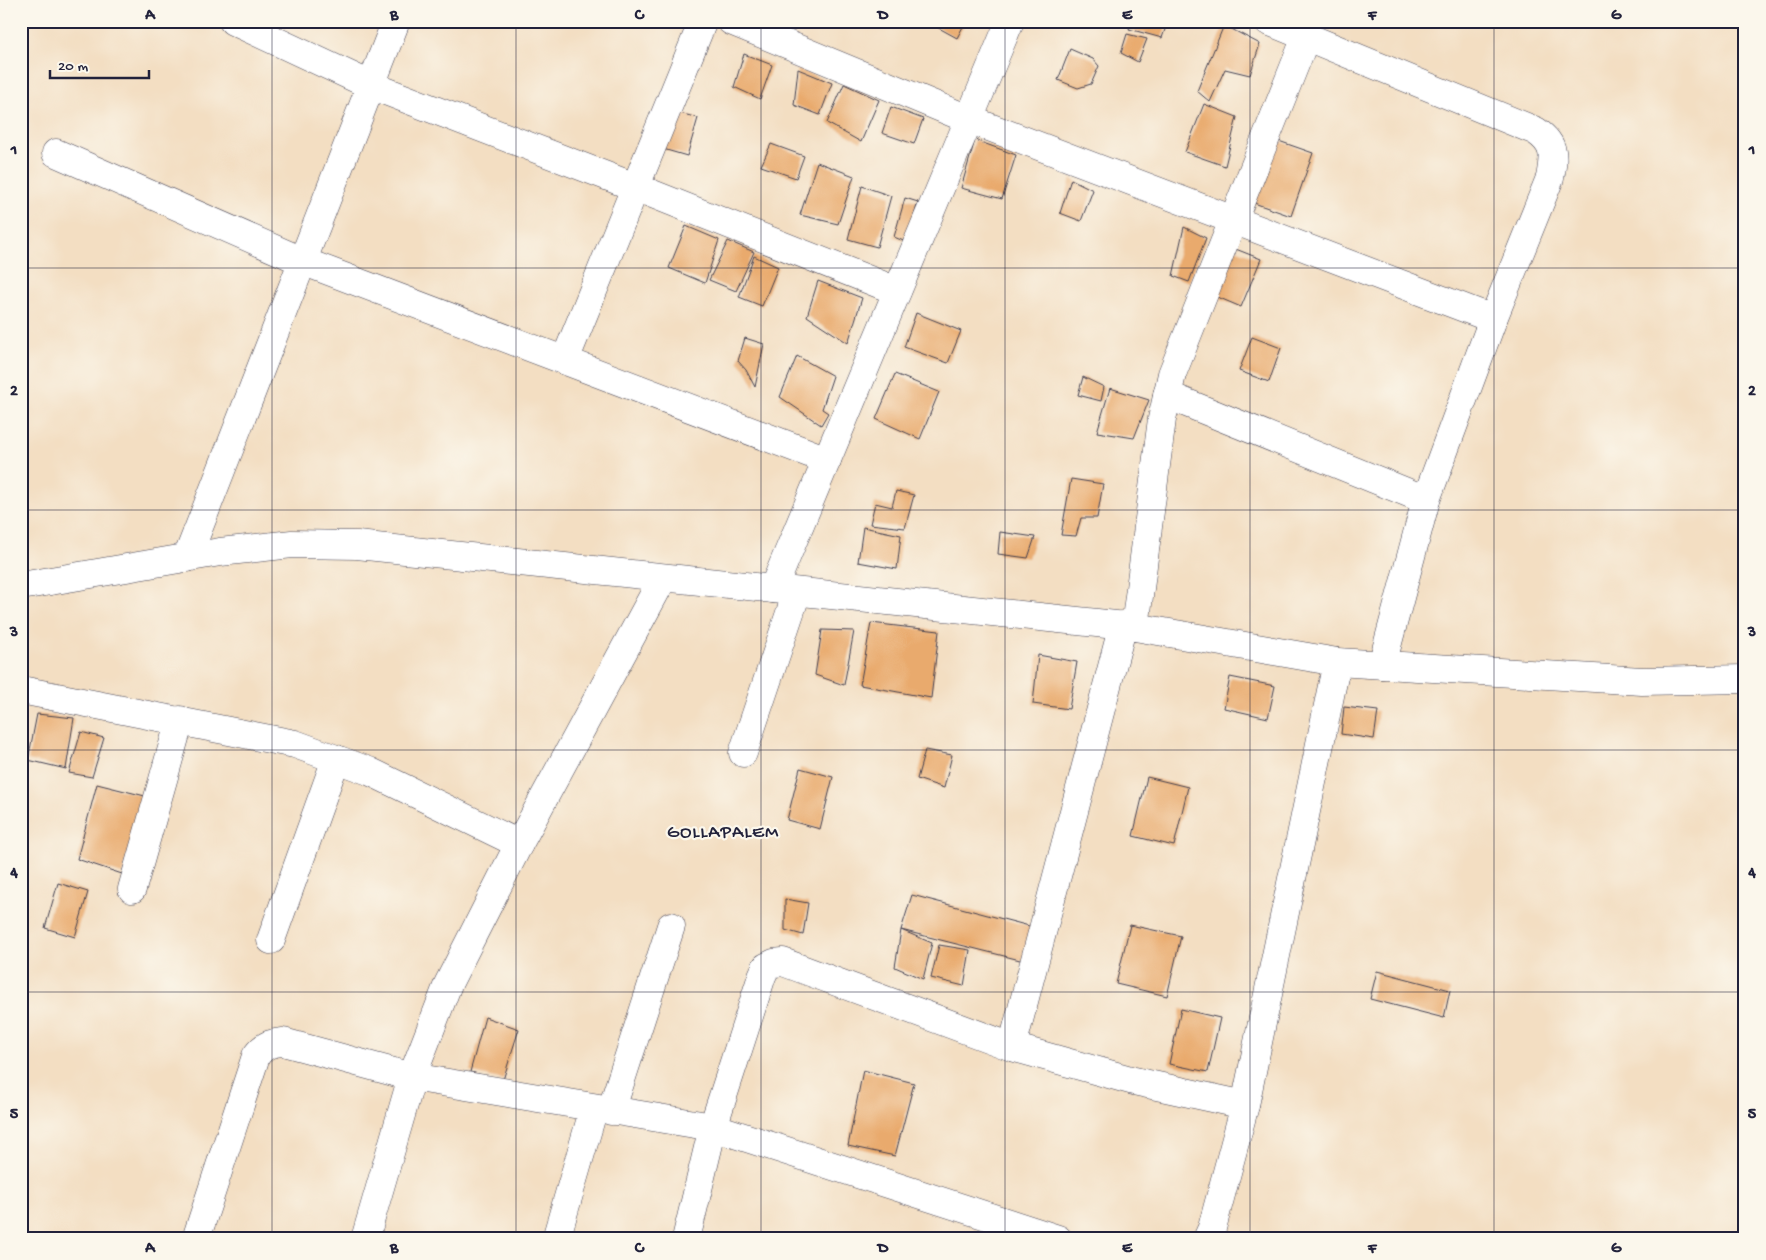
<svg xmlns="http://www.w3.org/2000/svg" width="1766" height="1260" font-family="'Gochi Hand',sans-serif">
<rect width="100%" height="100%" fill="#fbf7ec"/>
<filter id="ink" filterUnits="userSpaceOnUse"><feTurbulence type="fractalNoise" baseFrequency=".02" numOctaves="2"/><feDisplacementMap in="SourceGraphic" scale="10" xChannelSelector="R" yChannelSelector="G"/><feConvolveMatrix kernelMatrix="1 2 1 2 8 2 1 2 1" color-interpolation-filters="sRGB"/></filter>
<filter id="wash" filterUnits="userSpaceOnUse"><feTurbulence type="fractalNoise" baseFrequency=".0096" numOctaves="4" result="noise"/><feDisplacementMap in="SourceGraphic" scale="20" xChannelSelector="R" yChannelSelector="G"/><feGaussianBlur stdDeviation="1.12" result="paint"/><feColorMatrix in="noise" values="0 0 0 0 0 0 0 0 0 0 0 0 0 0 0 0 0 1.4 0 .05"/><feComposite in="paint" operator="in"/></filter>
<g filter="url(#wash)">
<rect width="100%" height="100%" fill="#f3dec2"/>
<g id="blocks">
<g fill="#e9aa6d">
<polygon points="926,21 966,21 957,38"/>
<polygon points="1131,21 1168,21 1162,38 1129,29"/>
<polygon points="1224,25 1260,44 1250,75 1225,69 1210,102 1197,91"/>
<polygon points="1127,34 1147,39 1138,62 1121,53"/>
<polygon points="1070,49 1093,59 1099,66 1091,84 1078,88 1058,80"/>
<polygon points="744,54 772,65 760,99 734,87"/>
<polygon points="798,69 832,83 820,115 794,105"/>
<polygon points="844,84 879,100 861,142 827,123"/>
<polygon points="1204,104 1237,117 1225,166 1185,152"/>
<polygon points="891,107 923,119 914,144 882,133"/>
<polygon points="676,112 698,118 687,156 663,149"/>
<polygon points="1273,139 1313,153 1291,216 1251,202"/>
<polygon points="975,140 1016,155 1002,199 961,188"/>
<polygon points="771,144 804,156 796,178 761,166"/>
<polygon points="817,162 854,176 838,224 800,215"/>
<polygon points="1071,179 1093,190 1081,221 1060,213"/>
<polygon points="862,186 891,196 877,247 848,239"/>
<polygon points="905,198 918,202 906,242 894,237"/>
<polygon points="686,226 719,240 705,283 669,268"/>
<polygon points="1184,227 1206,238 1189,282 1173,276"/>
<polygon points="728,241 754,252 736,291 709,280"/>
<polygon points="1228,246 1261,259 1241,307 1208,293"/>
<polygon points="754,256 778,267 762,306 739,297"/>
<polygon points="818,281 862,298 848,343 807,316"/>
<polygon points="916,313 961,331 948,363 904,347"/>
<polygon points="1252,337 1281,348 1269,382 1239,371"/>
<polygon points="745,338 764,344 755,387 746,370 738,361"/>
<polygon points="797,356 833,376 822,409 828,413 821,425 780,397"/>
<polygon points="895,374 939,392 920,439 876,419"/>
<polygon points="1083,377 1104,387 1101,401 1078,395"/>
<polygon points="1110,388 1149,400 1134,438 1097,432"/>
<polygon points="1071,479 1103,484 1097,518 1081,518 1076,536 1061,535"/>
<polygon points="896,491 914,495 905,528 870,524 875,503 892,507"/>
<polygon points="863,527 901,535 897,569 858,562"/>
<polygon points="1000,532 1035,537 1028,558 998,554"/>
<polygon points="871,623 939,631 931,698 860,685"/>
<polygon points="822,630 854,631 844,685 815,675"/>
<polygon points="1038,655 1077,662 1069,709 1033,704"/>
<polygon points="1230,677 1275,686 1268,718 1224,708"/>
<polygon points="1344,707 1378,711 1374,739 1341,734"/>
<polygon points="37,714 74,718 66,769 28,760"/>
<polygon points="81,732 104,738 92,777 69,773"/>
<polygon points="925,750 952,755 944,788 917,779"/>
<polygon points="800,768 833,777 820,829 787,820"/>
<polygon points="1147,777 1188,787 1174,846 1133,836"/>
<polygon points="97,784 145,796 122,874 77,859"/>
<polygon points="58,883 88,892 75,937 45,928"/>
<polygon points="912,895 1033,927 1024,961 901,930"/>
<polygon points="785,899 808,903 803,935 785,930"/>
<polygon points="1130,925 1181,936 1167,996 1116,984"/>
<polygon points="901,930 932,943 923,979 895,967"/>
<polygon points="939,945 970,950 964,986 931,978"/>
<polygon points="1377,971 1450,990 1444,1018 1370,999"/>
<polygon points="1181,1009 1220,1018 1208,1072 1169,1064"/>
<polygon points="485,1017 519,1029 503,1080 470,1072"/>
<polygon points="863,1070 914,1083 895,1156 848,1146"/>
</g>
</g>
</g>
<g filter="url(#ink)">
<use href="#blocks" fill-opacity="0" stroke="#413e4f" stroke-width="1"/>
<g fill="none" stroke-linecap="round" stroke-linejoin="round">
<defs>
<g id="minor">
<polyline points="233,21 370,85 635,187 897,291"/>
<polyline points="731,21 968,119 1493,319"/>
<path d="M1268,21L1536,131C1556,145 1554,156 1550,178L1493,319L1426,500L1382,665"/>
<polyline points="56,153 302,261 827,460"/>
<polyline points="565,360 703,21"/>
<polyline points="1167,395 1426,500"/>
<polyline points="187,558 396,21"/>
<polyline points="773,589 1010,21"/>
<polyline points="1135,627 1162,419 1172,374 1306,37"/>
<polyline points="21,690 295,744 369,771 519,844"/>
<polyline points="743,753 797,592"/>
<polyline points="132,889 180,720"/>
<polyline points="271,940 336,759"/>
<polyline points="1012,1047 1123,625"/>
<polyline points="611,1111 671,926"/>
<path d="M196,1239L256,1056C264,1045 270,1043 283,1042L412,1077L713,1127L1058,1239"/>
<polyline points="365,1239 412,1077 448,984 519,844 663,578"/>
<polyline points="556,1239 594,1108"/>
<polyline points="686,1239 713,1127 762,976 766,967 774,963 783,962 1012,1047 1134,1081 1245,1105"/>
<polyline points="1207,1239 1212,1228 1245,1105 1337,662"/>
</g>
<polyline id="secondary" points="21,586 220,552 292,544 357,545 1135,627 1337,662 1642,681 1745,679"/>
</defs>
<use href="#minor" stroke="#413e4f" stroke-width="29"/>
<use href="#secondary" stroke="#413e4f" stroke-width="29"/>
<use href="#minor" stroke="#fff" stroke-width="28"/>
<use href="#secondary" stroke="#fff" stroke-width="28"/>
</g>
</g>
<path fill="none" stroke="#22223b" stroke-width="1" stroke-opacity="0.55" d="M272,21V1239M516,21V1239M761,21V1239M1005,21V1239M1250,21V1239M1494,21V1239M21,268H1745M21,510H1745M21,750H1745M21,992H1745"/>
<g text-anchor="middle" stroke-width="4.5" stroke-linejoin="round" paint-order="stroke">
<g font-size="19" letter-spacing="1" fill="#22223b" stroke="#fbf7ec">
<text x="723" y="837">GOLLAPALEM</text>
</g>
</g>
<rect width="1766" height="1260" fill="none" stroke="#fbf7ec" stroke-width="55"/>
<path d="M50 70v8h99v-8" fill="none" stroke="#22223b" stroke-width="2.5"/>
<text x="58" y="70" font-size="15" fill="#22223b" stroke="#fbf7ec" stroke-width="4" paint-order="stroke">20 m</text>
<rect x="28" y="28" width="1710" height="1204" fill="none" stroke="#22223b" stroke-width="2"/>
<g font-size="16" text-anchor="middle" font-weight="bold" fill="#22223b">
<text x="150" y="19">A</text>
<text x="394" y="19">B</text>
<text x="639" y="19">C</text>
<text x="883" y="19">D</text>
<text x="1127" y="19">E</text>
<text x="1372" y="19">F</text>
<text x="1616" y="19">G</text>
<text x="14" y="154">1</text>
<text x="1752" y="154">1</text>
<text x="14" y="395">2</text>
<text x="1752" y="395">2</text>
<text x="14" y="636">3</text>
<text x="1752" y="636">3</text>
<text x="14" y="877">4</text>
<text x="1752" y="877">4</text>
<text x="14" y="1118">5</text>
<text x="1752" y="1118">5</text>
<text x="150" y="1252">A</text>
<text x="394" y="1252">B</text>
<text x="639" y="1252">C</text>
<text x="883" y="1252">D</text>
<text x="1127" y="1252">E</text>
<text x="1372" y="1252">F</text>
<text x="1616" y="1252">G</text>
</g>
</svg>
